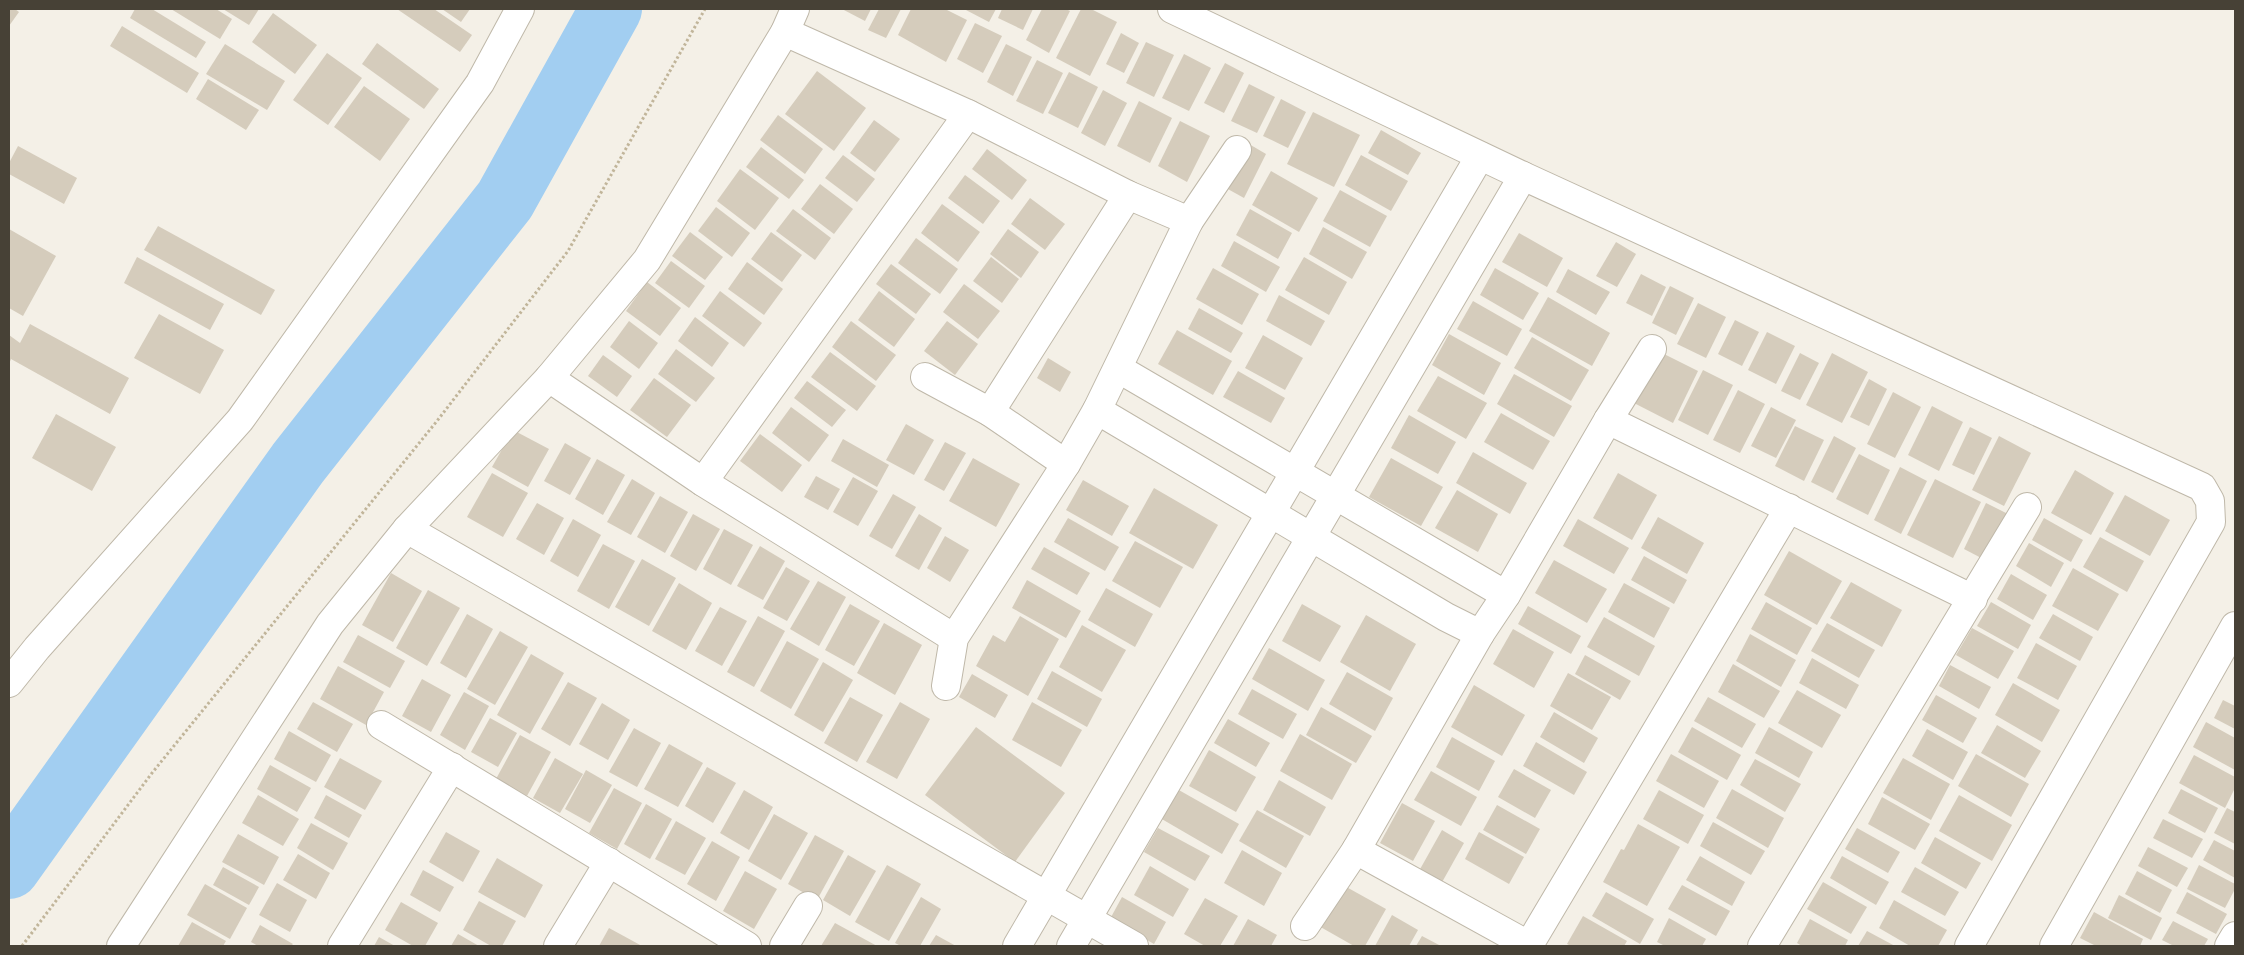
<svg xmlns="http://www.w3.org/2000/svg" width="2244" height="955" font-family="Poppins,sans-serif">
<rect width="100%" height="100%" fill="#f4f0e7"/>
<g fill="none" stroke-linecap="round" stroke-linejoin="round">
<polyline stroke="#a2cef1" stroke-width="62" points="9,868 298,463 505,200 611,9"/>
</g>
<g fill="#d5ccbc">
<polygon points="9,9 15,9 19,12 9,26"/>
<polygon points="135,9 152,9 206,42 196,58 130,18"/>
<polygon points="171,9 216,9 232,19 220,39"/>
<polygon points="223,9 259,9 249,25"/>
<polygon points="397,9 434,9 472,35 460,52"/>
<polygon points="442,9 470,9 461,22"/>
<polygon points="842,9 871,9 865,21"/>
<polygon points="879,9 901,9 886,38 868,30"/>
<polygon points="911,9 945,9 967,20 946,62 898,35"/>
<polygon points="964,9 996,9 989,22"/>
<polygon points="1002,9 1033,9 1023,30 998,18"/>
<polygon points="1042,9 1066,9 1070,11 1049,53 1026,40"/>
<polygon points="1081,9 1091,9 1117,22 1090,76 1056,58"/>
<polygon points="273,13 317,45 295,74 252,42"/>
<polygon points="975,23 1002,36 983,73 957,59"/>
<polygon points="122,26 199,73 187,93 110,46"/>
<polygon points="1121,33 1139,43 1124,73 1106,64"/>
<polygon points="1146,42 1174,55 1154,97 1126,83"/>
<polygon points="377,43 439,89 424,109 362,64"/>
<polygon points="225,44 285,81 267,110 206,74"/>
<polygon points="1006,44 1032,57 1013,96 987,82"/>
<polygon points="327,53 362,78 328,125 293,100"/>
<polygon points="1184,54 1211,68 1189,111 1162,98"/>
<polygon points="1037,60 1063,73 1043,114 1016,101"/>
<polygon points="1225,63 1244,73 1224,113 1204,103"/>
<polygon points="817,71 866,108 834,151 785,114"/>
<polygon points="1069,72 1098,87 1078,128 1048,113"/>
<polygon points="208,79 259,110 246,130 196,99"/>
<polygon points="1249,84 1275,97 1257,133 1231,121"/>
<polygon points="364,86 410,119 380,161 334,127"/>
<polygon points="1103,90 1127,103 1105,146 1081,133"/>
<polygon points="1281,99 1306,112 1288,148 1263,136"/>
<polygon points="1139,101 1172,118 1150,163 1117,146"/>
<polygon points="1313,112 1360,135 1334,187 1287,164"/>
<polygon points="778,115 823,149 805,174 760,140"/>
<polygon points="874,120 900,139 875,172 850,153"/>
<polygon points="1180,121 1210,136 1187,182 1158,166"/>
<polygon points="1381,130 1421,153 1408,175 1368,153"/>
<polygon points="1249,144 1266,154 1244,198 1226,188"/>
<polygon points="18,146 77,178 64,204 9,174 9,163"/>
<polygon points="761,147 804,180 789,199 746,167"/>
<polygon points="987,149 1027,180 1012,200 972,169"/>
<polygon points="843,155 875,179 857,202 825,178"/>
<polygon points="1361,155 1408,181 1391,211 1345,185"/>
<polygon points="740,169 779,198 755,230 717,201"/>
<polygon points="1271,171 1318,198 1299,232 1252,205"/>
<polygon points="965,175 1000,201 983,224 948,198"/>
<polygon points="820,184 853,209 834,234 801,209"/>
<polygon points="1340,190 1387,216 1370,247 1323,221"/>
<polygon points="1030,198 1065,224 1045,250 1011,224"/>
<polygon points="942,204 980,232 958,262 921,233"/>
<polygon points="716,207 750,233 732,257 698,231"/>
<polygon points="793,209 831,238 815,260 776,231"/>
<polygon points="1250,209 1292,233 1278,259 1236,235"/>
<polygon points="158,226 275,290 261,315 144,250"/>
<polygon points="1323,227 1367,252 1352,279 1309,254"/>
<polygon points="9,229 56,256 23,316 9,308"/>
<polygon points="1008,229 1039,252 1021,278 990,254"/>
<polygon points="690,232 723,257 705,280 672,256"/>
<polygon points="771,232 802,255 782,282 751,259"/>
<polygon points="1519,233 1563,258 1547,287 1502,262"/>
<polygon points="916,238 958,269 940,294 898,263"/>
<polygon points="1234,241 1280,267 1266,292 1221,266"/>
<polygon points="1616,242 1636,254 1617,287 1596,276"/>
<polygon points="137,257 224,304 210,330 124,283"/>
<polygon points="991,257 1019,279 1002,303 973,281"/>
<polygon points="1304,257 1347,282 1329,315 1285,290"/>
<polygon points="671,261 705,286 689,308 655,283"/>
<polygon points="747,262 783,289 764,315 728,289"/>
<polygon points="891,264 931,294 916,314 876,284"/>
<polygon points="1213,268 1259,294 1242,325 1196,299"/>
<polygon points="1495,268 1539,293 1523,320 1480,295"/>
<polygon points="1568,269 1610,292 1596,315 1556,292"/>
<polygon points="1641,274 1666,287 1652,316 1626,303"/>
<polygon points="647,282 681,308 660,336 626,311"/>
<polygon points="964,284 1000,311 978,339 943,312"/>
<polygon points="1670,286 1694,298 1676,335 1652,323"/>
<polygon points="720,291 762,323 744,347 702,316"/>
<polygon points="879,291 915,319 894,347 858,320"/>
<polygon points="1279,295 1325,321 1311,346 1266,321"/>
<polygon points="1548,297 1610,333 1592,366 1529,331"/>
<polygon points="1473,301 1522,329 1507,356 1457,329"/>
<polygon points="1698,303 1726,317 1706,358 1677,344"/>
<polygon points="1199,308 1243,333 1231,353 1188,329"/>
<polygon points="159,314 224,350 200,394 134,358"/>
<polygon points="695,317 729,343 712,367 678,341"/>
<polygon points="1735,320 1759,332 1742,366 1718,354"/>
<polygon points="629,321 658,343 639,369 610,347"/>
<polygon points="851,321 896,355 876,381 832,347"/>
<polygon points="947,321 978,344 955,375 924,351"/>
<polygon points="30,324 129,378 110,414 11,359 9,364 9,335 20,343"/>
<polygon points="1177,330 1232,361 1213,395 1158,364"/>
<polygon points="1767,332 1795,346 1776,384 1748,370"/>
<polygon points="1449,334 1501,363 1484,395 1432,365"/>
<polygon points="1263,335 1303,358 1285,390 1245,368"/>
<polygon points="1532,337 1589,370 1571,401 1514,368"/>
<polygon points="676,349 715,378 696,402 658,374"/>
<polygon points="1658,351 1698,371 1673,423 1632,402"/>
<polygon points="830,352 876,386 857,411 811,377"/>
<polygon points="1800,353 1819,363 1800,400 1781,391"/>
<polygon points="1832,353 1868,372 1842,423 1806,405"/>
<polygon points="603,355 632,376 617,397 588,376"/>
<polygon points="1048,358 1071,372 1060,392 1037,378"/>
<polygon points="1703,370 1733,385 1708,435 1678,420"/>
<polygon points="1238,371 1285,398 1271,423 1223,397"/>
<polygon points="1514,374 1572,406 1554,437 1497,404"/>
<polygon points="1438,376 1487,403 1466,439 1417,411"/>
<polygon points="654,378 691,405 667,437 630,410"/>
<polygon points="1869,379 1887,389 1869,426 1850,417"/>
<polygon points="807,381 846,410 832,427 794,398"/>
<polygon points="1738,390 1765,404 1740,453 1713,440"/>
<polygon points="1893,392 1921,407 1895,458 1867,444"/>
<polygon points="1932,406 1963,422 1939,471 1908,455"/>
<polygon points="791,407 829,435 809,462 772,433"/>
<polygon points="1771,407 1796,420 1776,458 1751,446"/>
<polygon points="1501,413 1550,441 1533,470 1484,442"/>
<polygon points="56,414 116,447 92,491 32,458"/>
<polygon points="1409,415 1456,442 1438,474 1391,448"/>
<polygon points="906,424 934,440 914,475 886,460"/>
<polygon points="1795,426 1824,440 1804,481 1775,466"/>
<polygon points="1970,427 1992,438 1974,475 1952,465"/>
<polygon points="513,430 549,449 528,487 492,467"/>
<polygon points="760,434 802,465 782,492 740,461"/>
<polygon points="1834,436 1856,448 1833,493 1811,482"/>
<polygon points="1999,436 2031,453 2004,506 1972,490"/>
<polygon points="843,439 889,465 877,487 831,461"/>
<polygon points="945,442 966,453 944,491 924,480"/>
<polygon points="565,443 591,458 570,495 544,481"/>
<polygon points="1473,452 1527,483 1510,514 1456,483"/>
<polygon points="1859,454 1890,470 1868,515 1836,499"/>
<polygon points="973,458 1020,484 996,527 949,501"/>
<polygon points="1391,458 1443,487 1421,526 1369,497"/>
<polygon points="597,459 625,475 603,515 575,499"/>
<polygon points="1900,467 1927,481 1901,534 1874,520"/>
<polygon points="2075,470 2114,493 2091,535 2051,513"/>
<polygon points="492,473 528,493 503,537 467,517"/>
<polygon points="1618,473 1657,495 1632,540 1593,518"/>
<polygon points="816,476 840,489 828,510 804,497"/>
<polygon points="853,477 878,491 858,526 833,512"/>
<polygon points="632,479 655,493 631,535 607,522"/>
<polygon points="1935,479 1981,502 1953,558 1907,535"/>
<polygon points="1083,480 1129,506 1112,536 1066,510"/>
<polygon points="1154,488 1218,525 1193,569 1129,533"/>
<polygon points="1457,490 1498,514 1478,552 1435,528"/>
<polygon points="893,494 916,507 892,549 869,536"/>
<polygon points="2125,495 2170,520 2150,556 2105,531"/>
<polygon points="660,496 688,512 665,553 637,537"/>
<polygon points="537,503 564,518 544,555 516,539"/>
<polygon points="1986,503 2010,515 1987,561 1964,549"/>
<polygon points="693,514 720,529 696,571 670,556"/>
<polygon points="919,514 942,528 919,570 895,556"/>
<polygon points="1658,517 1704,543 1687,574 1641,548"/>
<polygon points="1068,518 1119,547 1105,571 1054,542"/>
<polygon points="2044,518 2083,540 2071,562 2032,540"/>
<polygon points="573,519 601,535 578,577 550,561"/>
<polygon points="1578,519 1629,548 1614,574 1563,546"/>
<polygon points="724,529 753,545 731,585 703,569"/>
<polygon points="945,536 969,550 950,582 927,568"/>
<polygon points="2100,537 2144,561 2127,592 2083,567"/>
<polygon points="1135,541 1183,567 1160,608 1112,581"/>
<polygon points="2029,543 2064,563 2051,587 2016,566"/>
<polygon points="603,544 635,561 609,609 577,591"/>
<polygon points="760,546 785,561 763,600 737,586"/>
<polygon points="1044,547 1090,573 1077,595 1031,569"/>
<polygon points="1789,551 1842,581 1817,625 1764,595"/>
<polygon points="1644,556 1687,580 1674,604 1631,580"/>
<polygon points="642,559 676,578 649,626 615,607"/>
<polygon points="1554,560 1607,589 1587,623 1535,593"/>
<polygon points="786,567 810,581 787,621 763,608"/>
<polygon points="2073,568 2119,594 2098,631 2052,606"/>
<polygon points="391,573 422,591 393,642 362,625"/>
<polygon points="2011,574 2047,595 2033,620 1997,599"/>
<polygon points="1027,580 1081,611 1066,638 1012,608"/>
<polygon points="818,581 846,597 819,646 790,629"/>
<polygon points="1851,582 1902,610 1882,647 1830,618"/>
<polygon points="679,583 712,603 686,650 652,631"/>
<polygon points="1624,583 1670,608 1654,638 1608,612"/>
<polygon points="1106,588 1153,614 1135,647 1088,620"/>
<polygon points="428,590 460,608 427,666 396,648"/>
<polygon points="1766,602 1812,628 1797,655 1751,629"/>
<polygon points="1991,602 2031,625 2018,649 1977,626"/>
<polygon points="850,604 880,621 854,666 825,650"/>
<polygon points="1302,604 1341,626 1320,662 1282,641"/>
<polygon points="1528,606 1581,636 1571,654 1518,624"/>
<polygon points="720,607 747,621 722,666 695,651"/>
<polygon points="467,614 493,629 466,678 440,663"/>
<polygon points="2053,614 2093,637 2080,661 2039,638"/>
<polygon points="1366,615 1416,644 1390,691 1340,662"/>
<polygon points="758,616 785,631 754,687 727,672"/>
<polygon points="1020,616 1059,639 1028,696 976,666 993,635 1005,642"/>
<polygon points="1604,617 1655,646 1639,676 1587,647"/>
<polygon points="884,623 922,645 895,695 857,673"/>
<polygon points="1827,623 1875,650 1859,678 1811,651"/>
<polygon points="1082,625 1126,650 1102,692 1059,667"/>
<polygon points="1972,628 2014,651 1998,679 1956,655"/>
<polygon points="1513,629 1554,652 1534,688 1493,664"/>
<polygon points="500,631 528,647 495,705 467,689"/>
<polygon points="1750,634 1796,660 1781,687 1736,661"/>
<polygon points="358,635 405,661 390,688 343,662"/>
<polygon points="787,641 819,659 791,709 760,691"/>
<polygon points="2036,643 2077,666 2058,700 2017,678"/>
<polygon points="1269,648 1325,680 1308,711 1252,679"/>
<polygon points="531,654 564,673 530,734 497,715"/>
<polygon points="1585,655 1631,681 1620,700 1575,674"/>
<polygon points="1812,658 1859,685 1846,709 1799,683"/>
<polygon points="823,662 853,680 823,732 794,715"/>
<polygon points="1733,664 1780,691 1764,718 1718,692"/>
<polygon points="1950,665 1991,687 1979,709 1939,686"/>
<polygon points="338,666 384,692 366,725 320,699"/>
<polygon points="1052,671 1102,699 1087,727 1037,699"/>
<polygon points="1347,672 1393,698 1375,731 1329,704"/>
<polygon points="1568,673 1611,697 1592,730 1550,706"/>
<polygon points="972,674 1008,695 995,718 959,697"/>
<polygon points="422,679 451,695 431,732 402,716"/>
<polygon points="568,682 597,698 570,746 541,729"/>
<polygon points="2013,683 2060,710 2042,742 1995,715"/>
<polygon points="1474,685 1525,715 1502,756 1451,727"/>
<polygon points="1252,689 1297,714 1283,739 1238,714"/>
<polygon points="1797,690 1841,715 1822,748 1778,723"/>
<polygon points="464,692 489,706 465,750 440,735"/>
<polygon points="1936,695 1977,718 1963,743 1922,720"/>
<polygon points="850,697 883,715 857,762 824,743"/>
<polygon points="1708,697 1756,724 1742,748 1694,721"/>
<polygon points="2223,700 2235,706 2235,729 2214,718"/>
<polygon points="313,702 353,724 337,752 297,729"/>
<polygon points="900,702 930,719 897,779 866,762"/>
<polygon points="1032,702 1082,730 1061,767 1012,740"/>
<polygon points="602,703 630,720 608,760 579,744"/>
<polygon points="1321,707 1372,736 1356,763 1306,735"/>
<polygon points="1554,712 1598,738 1584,763 1540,737"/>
<polygon points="490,718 517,733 498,767 471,752"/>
<polygon points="1228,719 1270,743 1256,767 1214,743"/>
<polygon points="2206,722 2235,738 2235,770 2193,747"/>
<polygon points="1997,725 2041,751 2025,778 1981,753"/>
<polygon points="976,727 1065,793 1015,862 925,795"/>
<polygon points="1692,727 1741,755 1727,780 1678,752"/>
<polygon points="1769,727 1813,752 1799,778 1755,753"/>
<polygon points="634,728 661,743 637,787 609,772"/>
<polygon points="1927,729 1968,752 1953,780 1912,756"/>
<polygon points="289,731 331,755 316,782 274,759"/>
<polygon points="1300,734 1352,764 1332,800 1280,771"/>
<polygon points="520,735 551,752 527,796 496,779"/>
<polygon points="1452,737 1495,761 1479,791 1436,767"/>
<polygon points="1536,742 1587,772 1574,795 1523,766"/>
<polygon points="669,744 703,763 678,807 644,789"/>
<polygon points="1209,750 1256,777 1236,812 1189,786"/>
<polygon points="1671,754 1719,781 1704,808 1656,781"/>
<polygon points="1976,754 2029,784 2011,817 1958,786"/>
<polygon points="2194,755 2235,777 2235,788 2225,808 2179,783"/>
<polygon points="340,758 382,781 365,810 324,787"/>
<polygon points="555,758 583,774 560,813 533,798"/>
<polygon points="1903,758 1950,784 1931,820 1883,793"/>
<polygon points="1755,759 1801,784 1785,812 1740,785"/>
<polygon points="270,765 311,788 297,812 257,789"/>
<polygon points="707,767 736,783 713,823 685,806"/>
<polygon points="1514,769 1551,790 1535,818 1498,797"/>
<polygon points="586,770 612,785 590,823 565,809"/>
<polygon points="1431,771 1477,797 1461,826 1414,800"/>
<polygon points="1279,780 1326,807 1310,836 1263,810"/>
<polygon points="614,788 642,803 617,849 589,833"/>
<polygon points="1177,789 1239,824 1222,854 1160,818"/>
<polygon points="1732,789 1784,818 1768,848 1716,818"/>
<polygon points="2181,789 2218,808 2205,833 2168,813"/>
<polygon points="744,790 773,807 749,850 720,833"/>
<polygon points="1659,790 1704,815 1688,844 1643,819"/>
<polygon points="258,795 299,819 283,846 242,823"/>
<polygon points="326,795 362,815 349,838 314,818"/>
<polygon points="1959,795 2012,825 1992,861 1939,831"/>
<polygon points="1882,797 1930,824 1915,850 1868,824"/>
<polygon points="1402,803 1435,821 1413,861 1380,843"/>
<polygon points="646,804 672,819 650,859 624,844"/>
<polygon points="1497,805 1540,829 1526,854 1483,830"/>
<polygon points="2227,808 2235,812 2235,844 2214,833"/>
<polygon points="1257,810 1304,836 1286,868 1239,841"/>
<polygon points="774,814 808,833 781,880 748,861"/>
<polygon points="2163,819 2203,839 2192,858 2153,838"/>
<polygon points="676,821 706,838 685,875 655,859"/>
<polygon points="1713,822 1765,851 1751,875 1700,846"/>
<polygon points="311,823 348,843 333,870 297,848"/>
<polygon points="1638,824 1680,847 1647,906 1603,882 1621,849 1624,850"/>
<polygon points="1158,828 1210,856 1195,881 1144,852"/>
<polygon points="1857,828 1900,852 1888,873 1845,849"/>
<polygon points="1442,830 1464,843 1441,884 1419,871"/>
<polygon points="446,832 480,851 463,882 429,862"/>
<polygon points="1479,832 1524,857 1509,884 1465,859"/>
<polygon points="238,834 279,857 264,885 222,862"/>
<polygon points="815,835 844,851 817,900 788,884"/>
<polygon points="1935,837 1981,863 1966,889 1921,863"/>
<polygon points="2214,840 2235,851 2235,878 2203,860"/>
<polygon points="712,841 740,857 716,901 687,884"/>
<polygon points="2148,847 2188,868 2177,887 2138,866"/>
<polygon points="1242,850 1282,873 1264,906 1224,883"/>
<polygon points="298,854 330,873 316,899 283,880"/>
<polygon points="848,855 876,871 850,916 823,900"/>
<polygon points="1700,856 1745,882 1732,906 1686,880"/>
<polygon points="1842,856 1889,882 1876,905 1830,878"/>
<polygon points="497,858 543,885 525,918 478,892"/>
<polygon points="887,865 921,884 889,941 855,922"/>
<polygon points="2199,865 2235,884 2235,889 2225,908 2187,889"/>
<polygon points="1150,866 1189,889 1173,917 1134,895"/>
<polygon points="223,867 259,887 249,905 213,885"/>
<polygon points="1915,867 1959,892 1945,916 1901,892"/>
<polygon points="423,870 454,887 440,912 410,895"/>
<polygon points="745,871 777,889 754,929 723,911"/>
<polygon points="2137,871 2172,890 2160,913 2125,894"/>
<polygon points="1823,882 1867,907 1851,934 1807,909"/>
<polygon points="277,883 307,900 290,932 259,915"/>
<polygon points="205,884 247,908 230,939 187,915"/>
<polygon points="1341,884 1386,909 1365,946 1354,946 1317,925"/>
<polygon points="1682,885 1730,911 1716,936 1668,909"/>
<polygon points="1606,892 1654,919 1640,944 1592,916"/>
<polygon points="2187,892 2227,914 2216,934 2176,913"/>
<polygon points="2119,895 2162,918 2151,940 2108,918"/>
<polygon points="921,897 941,909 920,946 901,946 895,943"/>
<polygon points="1122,897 1166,922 1154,944 1110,919"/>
<polygon points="1205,898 1238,916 1220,946 1205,946 1184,934"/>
<polygon points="1894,900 1947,930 1938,946 1910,946 1879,928"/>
<polygon points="479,901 516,921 502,946 491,946 463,930"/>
<polygon points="401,902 438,923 425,946 413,946 385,930"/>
<polygon points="2094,912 2143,939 2140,946 2096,946 2080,938"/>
<polygon points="1392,915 1418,930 1409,946 1375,946"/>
<polygon points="1583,916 1627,941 1624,946 1571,946 1567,944"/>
<polygon points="1669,918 1706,939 1702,946 1665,946 1657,942"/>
<polygon points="1248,919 1277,935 1271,946 1233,946"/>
<polygon points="1810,919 1848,940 1845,946 1802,946 1797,943"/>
<polygon points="2173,921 2208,939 2204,946 2174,946 2162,940"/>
<polygon points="192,922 226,941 223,946 178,946"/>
<polygon points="835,923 877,946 821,946"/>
<polygon points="260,925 293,944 291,946 258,946 251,942"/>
<polygon points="609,928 642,946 599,946"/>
<polygon points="1867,931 1895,946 1858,946"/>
<polygon points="458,934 479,946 451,946"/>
<polygon points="936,935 956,946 929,946"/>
<polygon points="1422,936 1441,946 1416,946"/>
<polygon points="379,937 395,946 374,946"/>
</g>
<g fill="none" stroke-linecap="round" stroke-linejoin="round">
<defs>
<g id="street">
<polyline points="1172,9 1523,176 2202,487 2210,501 2211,522 1969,946"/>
<polyline points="785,32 968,114 1128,195 1189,221"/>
<polyline points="1119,369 1506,595"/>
<polyline points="925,377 990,412 1066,464"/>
<polyline points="549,378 703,482 954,638"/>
<polyline points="1097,410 1446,617 1480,634"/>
<polyline points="990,412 1128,195"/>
<polyline points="1608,420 1973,599"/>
<polyline points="703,482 968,114"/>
<polyline points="407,529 1134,946"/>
<polyline points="9,683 37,648 240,420 480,83 520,9"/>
<polyline points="946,686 954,638 1066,464 1097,410 1189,221 1237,150"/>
<polyline points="381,725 747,946"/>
<polyline points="1356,850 1530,946"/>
<polyline points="1305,926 1356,850 1480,634 1506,595 1608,420 1652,349"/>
<polyline points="1529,945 1789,508"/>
<polyline points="121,946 330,624 407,529 549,378 647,260 785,32 795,9"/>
<polyline points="342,946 452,767"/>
<polyline points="558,946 609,862"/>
<polyline points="784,946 808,906"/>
<polyline points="1017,946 1480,156"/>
<polyline points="1071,946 1523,176"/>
<polyline points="1762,946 2027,507"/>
<polyline points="2054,946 2235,626"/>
<polyline points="2229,946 2235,936"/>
</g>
</defs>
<use href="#street" stroke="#bfb8a9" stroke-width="30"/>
<polyline stroke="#c1b59a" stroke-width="3" stroke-dasharray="2.5 2.5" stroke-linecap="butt" points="22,946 152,773 437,421 568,251 705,9"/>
<use href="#street" stroke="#fff" stroke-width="28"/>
</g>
<rect width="2244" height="955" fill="none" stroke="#474136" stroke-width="20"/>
</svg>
